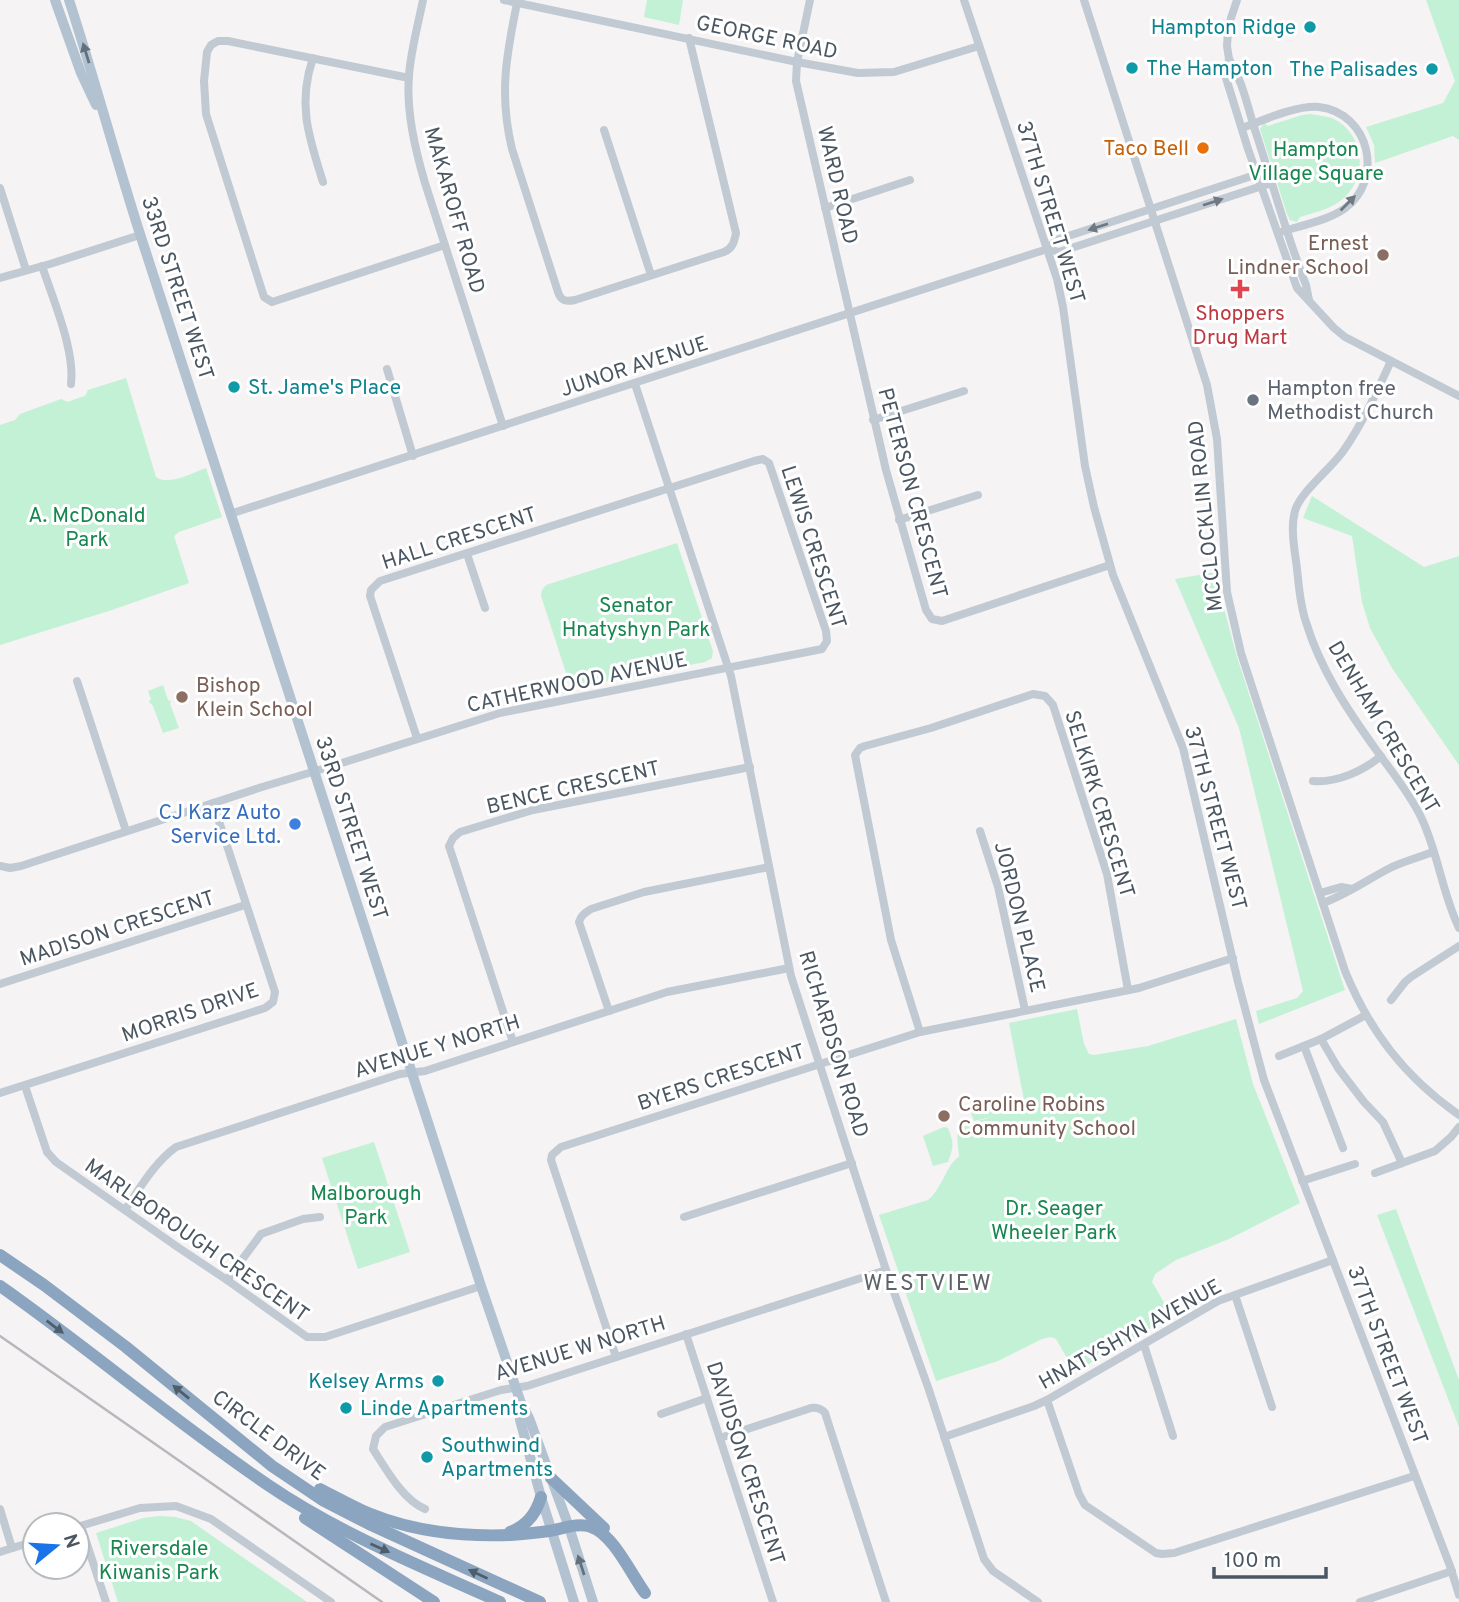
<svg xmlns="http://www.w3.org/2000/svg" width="1459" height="1602" font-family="Overpass,sans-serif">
<rect width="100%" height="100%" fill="#f5f3f3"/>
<g fill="#c3f1d5">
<polygon points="647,0 683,0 679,25 644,17"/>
<polygon points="1426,0 1459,0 1459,140 1453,136 1375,163 1374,145 1366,127 1443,103 1455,81"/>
<path d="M1310,114C1317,115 1325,116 1332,118C1363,132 1369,174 1345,197C1333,209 1315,212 1300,217L1297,222L1290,220L1287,214L1260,129L1264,123L1268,126L1302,115Z"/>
<path d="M126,378L156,477C169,486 192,473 206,468L222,517L179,532L174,536L189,583L112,610L0,645V425L15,420L20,414L61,399L68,402L78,398L85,396L88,390Z"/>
<polygon points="1312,496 1424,567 1459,556 1459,765 1392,668 1370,628 1362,602 1352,536 1303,518"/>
<polygon points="677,543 713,651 712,658 705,662 571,688 541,596 542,590 546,585"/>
<polygon points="1217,572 1225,612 1236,654 1345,990 1259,1024 1256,1011 1297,998 1303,991 1239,728 1175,579"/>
<polygon points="163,685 168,700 171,701 170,704 179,728 163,733 153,706 149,702 151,699 148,691"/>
<path d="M1077,1009L1084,1044L1089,1054L1094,1055L1148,1046L1236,1019L1253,1084L1300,1203L1229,1239L1176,1260L1155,1274L1152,1282L1172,1316L1075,1372L1056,1339L1051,1337L1042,1339L998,1361L936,1381L879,1215L928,1200C942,1189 947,1163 959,1157C959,1150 956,1140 958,1133C961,1124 986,1119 995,1116L974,1121L969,1107L996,1098L1001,1114L1025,1105L1009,1023Z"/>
<path d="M944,1127L948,1128C954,1144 954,1145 948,1162L933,1166L923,1136Z"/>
<polygon points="374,1142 410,1252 358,1269 322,1158"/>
<polygon points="1396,1209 1459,1380 1459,1427 1377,1215"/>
<polygon points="160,1516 175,1517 191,1521 307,1602 118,1602 96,1533 143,1518"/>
</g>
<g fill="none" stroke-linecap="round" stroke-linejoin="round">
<g stroke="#c1cad2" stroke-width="8">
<path d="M423,0C418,25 411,50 409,75C406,111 415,149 425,183L503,426"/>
<polyline points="504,0 797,62 858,73 894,72 979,46"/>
<polyline points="810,0 797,62 796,81 886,470 926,610 932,619 942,621 1110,565"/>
<polyline points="964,0 1057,279 1063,307 1085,466 1094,507 1113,575 1183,748 1238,982 1264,1080 1450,1566 1459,1595"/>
<path d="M1084,0L1207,385L1217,439L1227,592L1241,653L1345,971C1370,1032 1405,1077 1459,1115"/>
<polyline points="1237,0 1231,18 1228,32 1227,46 1229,59 1226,78 1248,149 1297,288 1334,328 1345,337 1459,396"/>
<path d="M517,3C506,57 499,95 512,149L558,292C561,301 566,302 575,300L724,252C733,248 734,242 736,233L689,38"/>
<path d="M313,58C297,104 309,138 323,182"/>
<path d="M1229,59C1243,82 1247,105 1255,130C1272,181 1286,234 1306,285L1309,300"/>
<polyline points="409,78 228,41 218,41 211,45 207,52 204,81 206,114 264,297 272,302 445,245"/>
<path d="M1242,128C1264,120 1296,105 1319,107C1370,113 1385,180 1344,209C1327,221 1298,226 1278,233"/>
<polyline points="604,130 651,275"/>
<polyline points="0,188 26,270"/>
<polyline points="825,208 910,180"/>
<polyline points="1048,249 1056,240 1261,173"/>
<path d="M42,266C53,299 75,350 71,384"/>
<polyline points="0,278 50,264 140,235"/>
<path d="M1391,361C1377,391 1363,423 1344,450C1332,468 1300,492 1295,511C1290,529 1295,551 1297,569C1299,587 1300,605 1306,622C1320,669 1348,711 1377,751C1392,772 1410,794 1421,817C1438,852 1442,893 1459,928"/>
<polyline points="387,369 413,456"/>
<polyline points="635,384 731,676 791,976 886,1270 929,1390 984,1559 993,1571 1038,1602"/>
<polyline points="873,420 964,391"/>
<polyline points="230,514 1038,252 1048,249 1059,252 1271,183"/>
<polyline points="899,520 978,495"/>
<polyline points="467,554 485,608"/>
<polyline points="77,681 126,831"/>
<path d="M1313,781C1337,783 1363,771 1381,756"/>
<polyline points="980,831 998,887 1025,1010"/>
<polyline points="0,866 10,868 21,866 262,787 329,767 500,713 822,649 827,641 826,631 769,463 763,459 754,461 380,581 371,590 370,596 417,738"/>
<polyline points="1320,893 1341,887 1352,889"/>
<path d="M1323,903C1348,894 1368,879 1392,867C1405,861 1420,857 1433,852"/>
<polyline points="0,984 245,905"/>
<polyline points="1391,1000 1405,982 1411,977 1459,946"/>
<path d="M609,1011L579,922C581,915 585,913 591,909L644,892L769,867"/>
<polyline points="920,1032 891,940 855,755 860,748 865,746 931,728 1033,694 1045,696 1053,705 1107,874 1128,990"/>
<polyline points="1321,1039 1338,1068 1364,1102 1383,1122 1402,1163"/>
<polyline points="513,1042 449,846 453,838 460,832 533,810 750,767"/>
<polyline points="1304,1046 1343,1148"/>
<polyline points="1279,1056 1321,1039 1366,1015"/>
<polyline points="25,1086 47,1152 56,1162 179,1248 227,1280 307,1337 325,1337 481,1286"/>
<polyline points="0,1093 265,1008 273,1002 275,992 213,803"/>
<polyline points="1375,1173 1435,1151 1451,1137 1459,1127"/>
<polyline points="1302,1181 1355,1164"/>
<path d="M125,1210C140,1188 154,1163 176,1147L400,1074L425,1071L667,992L789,968"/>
<polyline points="684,1217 852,1163"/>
<polyline points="227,1280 261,1234 303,1219 320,1217"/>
<polyline points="1235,1295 1272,1407"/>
<polyline points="686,1334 773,1602"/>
<polyline points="1144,1345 1173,1436"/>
<polyline points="616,1357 551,1160 552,1155 561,1147 920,1032 1139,988 1233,958"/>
<polyline points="1047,1400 1079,1494 1085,1505 1156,1553 1162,1554 1174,1553 1414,1476"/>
<polyline points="661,1414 707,1398"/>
<polyline points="944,1437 1034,1406 1047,1400 1218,1301 1333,1260"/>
<path d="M720,1438L811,1408C817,1407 821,1408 825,1413L886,1602"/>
<polyline points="0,1509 12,1548"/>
<path d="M425,1509C403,1500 386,1469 373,1449L376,1436L385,1427L501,1390L527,1386L886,1270"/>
<polyline points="81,1526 106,1602"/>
<polyline points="77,1527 140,1508 176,1506 211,1519 331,1602"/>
<polyline points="0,1552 35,1541"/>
<polyline points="1360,1602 1452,1571"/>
</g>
<g stroke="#b3c2d1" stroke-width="10">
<polyline points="55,0 81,73 96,105"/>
<path d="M69,0C94,77 115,156 140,234C251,585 367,935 481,1286L521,1403L529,1418L569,1527L593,1602"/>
<polyline points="521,1403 520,1420 541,1497 574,1602"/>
</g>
<g stroke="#8ba5c1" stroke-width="12">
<polyline points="0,1255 44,1285 126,1347 272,1466 324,1501 369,1524 540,1602"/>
<path d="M0,1286C91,1350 176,1423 268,1485C340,1534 421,1566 500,1602"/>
<polyline points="551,1478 604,1528"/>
<path d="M320,1489C336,1497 352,1506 368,1513C414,1532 461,1537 511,1535C524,1534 536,1533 549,1531C562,1529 578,1522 591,1527C613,1534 631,1574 645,1593"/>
<polyline points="305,1518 434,1602"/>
<path d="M510,1532C527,1526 536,1514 541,1497"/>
</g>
<polyline stroke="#b5b8bd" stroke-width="2.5" points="0,1336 382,1602"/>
</g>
<defs><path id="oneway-solid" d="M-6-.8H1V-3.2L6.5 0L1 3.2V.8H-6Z" transform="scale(1.75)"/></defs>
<g fill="#64717d">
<use href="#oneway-solid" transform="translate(86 53) rotate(-107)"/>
<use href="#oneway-solid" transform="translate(581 1565) rotate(-108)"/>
</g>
<g fill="#6e7983">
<use href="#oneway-solid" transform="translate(1213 202) rotate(-18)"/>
<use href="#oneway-solid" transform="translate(1348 203) rotate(-45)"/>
<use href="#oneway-solid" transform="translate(1098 227) rotate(162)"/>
</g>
<g fill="#505e6b">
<use href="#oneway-solid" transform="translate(55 1327) rotate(37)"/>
<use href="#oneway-solid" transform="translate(181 1392) rotate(-141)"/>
<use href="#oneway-solid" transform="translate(380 1548) rotate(24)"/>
<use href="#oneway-solid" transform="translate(478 1574) rotate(-155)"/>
</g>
<g fill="#0f9aa8" stroke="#fff" stroke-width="2.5">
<circle cx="1310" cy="27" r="7"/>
<circle cx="1132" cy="68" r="7"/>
<circle cx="1432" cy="69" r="7"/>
<circle cx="234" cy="387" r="7"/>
<circle cx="438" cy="1381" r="7"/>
<circle cx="346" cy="1408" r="7"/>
<circle cx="427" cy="1457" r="7"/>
</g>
<circle fill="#e8710a" stroke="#fff" stroke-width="2.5" cx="1203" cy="148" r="7"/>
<g fill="#8d6e63" stroke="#fff" stroke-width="2.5">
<circle cx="1383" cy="255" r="7"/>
<circle cx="182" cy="697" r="7"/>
<circle cx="944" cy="1116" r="7"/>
</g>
<path fill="#e0444e" stroke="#fff" stroke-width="2.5" d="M1236.5 278.5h7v7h7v7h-7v7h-7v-7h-7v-7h7z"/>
<circle fill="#6b7280" stroke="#fff" stroke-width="2.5" cx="1253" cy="400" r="7"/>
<circle fill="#3f7fe0" stroke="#fff" stroke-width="2.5" cx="295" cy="824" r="7"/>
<g text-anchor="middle" stroke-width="6" stroke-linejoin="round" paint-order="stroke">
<g font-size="21" fill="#0d838f" stroke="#fff" text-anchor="start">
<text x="1296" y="34" text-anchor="end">Hampton Ridge</text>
<text x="1146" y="75">The Hampton</text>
<text x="1418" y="76" text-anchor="end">The Palisades</text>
<text x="248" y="394">St. Jame's Place</text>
<text x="424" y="1388" text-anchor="end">Kelsey Arms</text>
<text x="360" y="1415">Linde Apartments</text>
<text x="441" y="1452">Southwind<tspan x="441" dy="24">Apartments</tspan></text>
</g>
<g font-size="21" fill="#4a5661" stroke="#fff">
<text transform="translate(767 37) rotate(12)" y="7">GEORGE ROAD</text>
<text transform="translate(838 185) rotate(77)" y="7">WARD ROAD</text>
<text transform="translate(455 210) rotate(74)" y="7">MAKAROFF ROAD</text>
<text transform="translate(1051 212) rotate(73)" y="7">37TH STREET WEST</text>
<text transform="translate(178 288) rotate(72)" y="7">33RD STREET WEST</text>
<text transform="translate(634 366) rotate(-18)" y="7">JUNOR AVENUE</text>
<text transform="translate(913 493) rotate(75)" y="7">PETERSON CRESCENT</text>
<text transform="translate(1205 516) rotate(-96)" y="7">MCCLOCKLIN ROAD</text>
<text transform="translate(459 538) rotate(-18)" y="7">HALL CRESCENT</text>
<text transform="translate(814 547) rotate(72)" y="7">LEWIS CRESCENT</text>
<text transform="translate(577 682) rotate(-12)" y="7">CATHERWOOD AVENUE</text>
<text transform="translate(1384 727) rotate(59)" y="7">DENHAM CRESCENT</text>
<text transform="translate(573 787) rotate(-13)" y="7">BENCE CRESCENT</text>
<text transform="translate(1100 804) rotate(73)" y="7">SELKIRK CRESCENT</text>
<text transform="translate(1216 818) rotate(75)" y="7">37TH STREET WEST</text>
<text transform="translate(352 828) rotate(72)" y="7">33RD STREET WEST</text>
<text transform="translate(1020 917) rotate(76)" y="7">JORDON PLACE</text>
<text transform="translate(117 928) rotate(-18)" y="7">MADISON CRESCENT</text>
<text transform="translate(190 1012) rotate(-19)" y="7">MORRIS DRIVE</text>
<text transform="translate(834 1044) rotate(73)" y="7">RICHARDSON ROAD</text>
<text transform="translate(437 1046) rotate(-17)" y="7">AVENUE Y NORTH</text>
<text transform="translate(721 1077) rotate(-18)" y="7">BYERS CRESCENT</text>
<text transform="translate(197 1240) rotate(35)" y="7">MARLBOROUGH CRESCENT</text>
<text transform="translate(1130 1334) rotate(-29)" y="7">HNATYSHYN AVENUE</text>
<text transform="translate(580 1348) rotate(-17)" y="7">AVENUE W NORTH</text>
<text transform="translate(1388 1355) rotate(69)" y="7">37TH STREET WEST</text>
<text transform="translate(269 1435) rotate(37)" y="7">CIRCLE DRIVE</text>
<text transform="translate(746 1463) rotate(72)" y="7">DAVIDSON CRESCENT</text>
</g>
<g font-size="21" fill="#c56008" stroke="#fff" text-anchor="end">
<text x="1189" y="155">Taco Bell</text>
</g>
<g font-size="21" fill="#17864f" stroke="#fff">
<text x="1316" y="156">Hampton<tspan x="1316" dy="24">Village Square</tspan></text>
<text x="87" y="522">A. McDonald<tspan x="87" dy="24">Park</tspan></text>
<text x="636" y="612">Senator<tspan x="636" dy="24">Hnatyshyn Park</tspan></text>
<text x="366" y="1200">Malborough<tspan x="366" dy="24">Park</tspan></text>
<text x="1054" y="1215">Dr. Seager<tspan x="1054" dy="24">Wheeler Park</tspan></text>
<text x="159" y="1555">Riversdale<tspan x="159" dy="24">Kiwanis Park</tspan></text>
</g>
<g font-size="21" fill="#785e54" stroke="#fff" text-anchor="start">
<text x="1369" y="250" text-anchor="end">Ernest<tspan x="1369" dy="24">Lindner School</tspan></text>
<text x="196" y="692">Bishop<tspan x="196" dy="24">Klein School</tspan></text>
<text x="958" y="1111">Caroline Robins<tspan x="958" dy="24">Community School</tspan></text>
</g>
<g font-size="21" fill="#be3a42" stroke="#fff">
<text x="1240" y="320">Shoppers<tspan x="1240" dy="24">Drug Mart</tspan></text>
</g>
<g font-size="21" fill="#5b616d" stroke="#fff" text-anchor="start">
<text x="1267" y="395">Hampton free<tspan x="1267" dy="24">Methodist Church</tspan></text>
</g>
<g font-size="21" fill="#366cbe" stroke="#fff" text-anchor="end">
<text x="281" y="819">CJ Karz Auto<tspan x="281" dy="24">Service Ltd.</tspan></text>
</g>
<g font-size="23" letter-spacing="2" fill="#5f6368" stroke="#fff">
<text x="928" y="1290">WESTVIEW</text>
</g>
</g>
<g transform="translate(56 1546) rotate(72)"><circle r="33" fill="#ffffff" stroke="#b7bbc0" stroke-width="2"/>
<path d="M0-5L12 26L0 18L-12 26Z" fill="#1a73e8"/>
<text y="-10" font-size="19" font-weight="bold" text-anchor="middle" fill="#4a5661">N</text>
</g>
<path d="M1214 1567v10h112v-10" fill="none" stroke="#4a5661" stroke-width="3.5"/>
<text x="1224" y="1567" font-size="21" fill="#4a5661" stroke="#ffffff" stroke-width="5" paint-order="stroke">100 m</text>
</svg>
